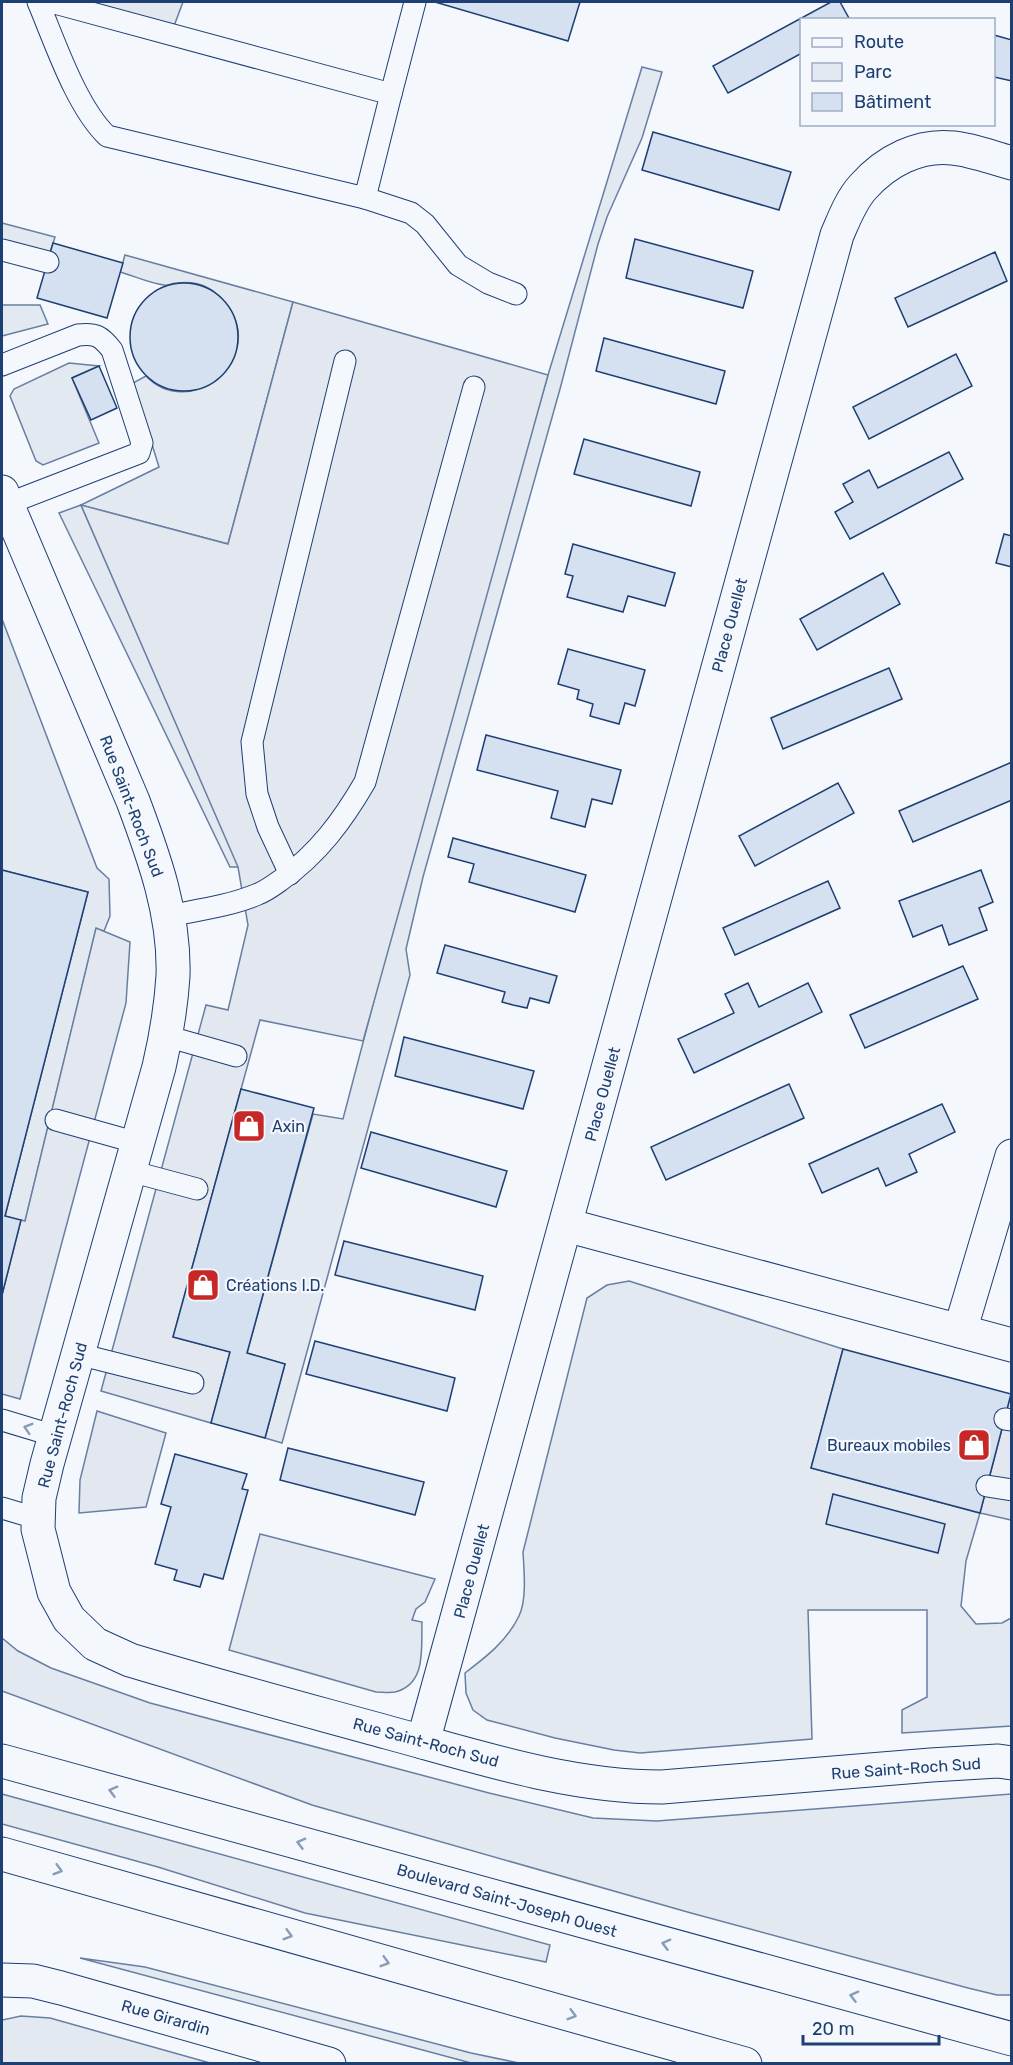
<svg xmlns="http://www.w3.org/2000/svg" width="1013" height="2065" font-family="Rubik,sans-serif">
<rect width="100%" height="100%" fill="#f4f7fb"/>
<g fill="#e3e9f0" stroke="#687fa3" stroke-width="1.5">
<polygon points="642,67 662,72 642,138 607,217 598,244 560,389 423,877 406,949 410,975 282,1443 265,1438 285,1364 247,1353 313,1114 343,1119 433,775 548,375"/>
<polygon points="2,223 55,237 50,253 2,243"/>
<path d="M125,255L293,302L228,544L81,505L239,867H230L59,513L81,505L159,467L133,383L146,376C190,422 266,358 228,307C223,300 216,292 208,288C199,283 187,282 177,283C172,283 168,286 164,285C149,283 134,276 120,272Z"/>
<polygon points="2,305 40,305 48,324 2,336"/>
<polygon points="69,363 99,366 72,378 99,443 43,465 36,461 10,396 14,389"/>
<polygon points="2,619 97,868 109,879 110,916 104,931 96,929 25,1222 5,1216 88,892 2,870"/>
<path d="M629,1281L843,1349L811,1468L980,1513L966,1561L961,1606L976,1624L1002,1623L1011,1618V1726L902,1733V1710L927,1697V1610H808L812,1739L640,1753L614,1750L555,1738L487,1720L473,1710L466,1693L465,1673C486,1657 507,1641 519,1616C527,1600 524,1570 523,1552L587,1298L607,1285Z"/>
<path d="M260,1534L435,1579L425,1602L416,1609L412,1620L422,1622C421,1648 427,1684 395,1692C389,1693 382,1692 376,1692L229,1650Z"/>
<polygon points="2,1638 18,1651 51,1668 150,1703 489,1793 593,1818 657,1821 1011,1794 1011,1995 997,1995 968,1988 691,1913 312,1805 2,1691"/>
<polygon points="2,1794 550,1945 546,1962 305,1913 158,1867 2,1824"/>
<polygon points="80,1958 145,1967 471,2053 519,2063 471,2063"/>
<polygon points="21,2016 50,2018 210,2063 2,2063 2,2020"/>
</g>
<g fill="#e3e8f0" stroke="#687fa3" stroke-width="1.5">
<polygon points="51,2 183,2 171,34"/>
<polygon points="293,302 548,375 363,1041 260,1020 173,1337 230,1352 211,1423 101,1391 206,1005 228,1010 248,925 238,867 81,505 228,544"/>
<polygon points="96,928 130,942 126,1003 20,1399 2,1394 2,1295 21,1220 25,1221"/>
<polygon points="1011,1394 1011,1520 980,1513"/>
<polygon points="97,1411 166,1433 146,1507 79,1513 80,1480"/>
</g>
<g fill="#d5e0f0" stroke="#1d3f73" stroke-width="1.5">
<polygon points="435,2 580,2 568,41"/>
<polygon points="831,2 840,2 850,20 802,20 802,53 728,93 713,66"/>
<polygon points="994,35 1012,40 1012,81 994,77"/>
<polygon points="653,132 791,172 779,210 642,170"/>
<polygon points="635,239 753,271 743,308 626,278"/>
<polygon points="53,243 123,263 107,318 37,298"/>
<polygon points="995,252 1007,281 908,327 895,298"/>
<circle cx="184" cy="337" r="54"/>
<polygon points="604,338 725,371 716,404 596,371"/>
<polygon points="956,354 972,386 869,439 853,407"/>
<polygon points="99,366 117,408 91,420 72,378"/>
<polygon points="584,439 700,472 691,506 574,474"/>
<polygon points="949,452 963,479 850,539 835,512 853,502 843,484 869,470 878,488"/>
<polygon points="1004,534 1012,536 1012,567 996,563"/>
<polygon points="573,544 675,573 665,606 628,596 623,612 567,597 573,576 565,574"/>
<polygon points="883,573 900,604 817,650 800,619"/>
<polygon points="568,649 645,670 635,706 625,703 619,724 590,716 593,704 577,699 579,690 558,684"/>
<polygon points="889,668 902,699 783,749 771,718"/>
<polygon points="486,735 621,770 612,804 592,799 585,827 551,818 558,791 477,770"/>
<polygon points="1012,762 1012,800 913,842 899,811"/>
<polygon points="838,783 854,813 755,866 739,836"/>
<polygon points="453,838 586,875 575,912 469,882 474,864 448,857"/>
<polygon points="2,870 88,892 5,1216 21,1220 2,1295"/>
<polygon points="981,870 993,902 979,908 987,930 949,945 942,925 913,937 899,901"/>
<polygon points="828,881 840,908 735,955 723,928"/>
<polygon points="445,945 557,976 549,1003 530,998 527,1008 513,1005 502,1002 505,992 437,973"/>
<polygon points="963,966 978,999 865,1048 850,1015"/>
<polygon points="748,983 759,1007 808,983 822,1012 694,1073 678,1039 734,1013 725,994"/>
<polygon points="404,1037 534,1071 523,1109 395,1076"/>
<polygon points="789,1084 804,1118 666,1180 651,1147"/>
<polygon points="241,1089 314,1108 247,1353 285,1364 265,1438 211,1423 230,1352 173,1337"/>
<polygon points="942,1104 955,1132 909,1154 917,1172 886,1186 878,1168 822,1193 809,1164"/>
<polygon points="371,1132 507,1171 496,1207 361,1168"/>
<polygon points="344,1241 483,1276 475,1310 335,1275"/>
<polygon points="315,1341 455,1378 447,1411 306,1374"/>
<polygon points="843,1349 1011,1394 980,1513 811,1468"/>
<polygon points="288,1448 424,1482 415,1515 280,1480"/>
<polygon points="175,1454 247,1474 242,1489 248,1490 223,1579 204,1574 200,1587 174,1580 177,1570 155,1564 171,1507 161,1504"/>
<polygon points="833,1494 945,1524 938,1553 826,1524"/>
</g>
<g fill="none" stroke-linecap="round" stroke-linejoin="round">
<defs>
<g id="lane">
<path d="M38,2C55,42 76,106 107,136L365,198L391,94L51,2"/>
<polyline points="391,94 415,2"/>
<polyline points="365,198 411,213 425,224 458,265 488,283 516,294"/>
<polyline points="2,250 48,262"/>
<path d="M2,365L78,335C96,333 101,336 112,350L142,443L139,453L7,504"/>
<polyline points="290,874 268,827 257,794 252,742 345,361"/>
<path d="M168,916C198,910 230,906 258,894C266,891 274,885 281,880C318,854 343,820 365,782L474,387"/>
<polyline points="166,1036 236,1056"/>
<polyline points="56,1120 138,1143"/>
<polyline points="130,1171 197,1189"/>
<polyline points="78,1354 193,1383"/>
<polyline points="1005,1419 1012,1420"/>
<polyline points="2,1420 55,1436"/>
<polyline points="987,1486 1012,1490"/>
<polyline points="2,1508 39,1519"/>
</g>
<g id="street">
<path d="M2,492L133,801C154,857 175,915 173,976C171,1007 166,1037 159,1067L47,1464L39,1498L38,1529L54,1592L69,1619L95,1644L130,1660C216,1686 303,1709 390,1733C478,1757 569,1787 662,1787L931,1765L998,1761L1012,1763"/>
<polyline points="566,1225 1012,1345"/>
<polyline points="960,1331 1012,1156"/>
<path d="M423,1742L837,235C844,219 851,200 863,187C886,161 919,144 953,148C973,150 993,158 1012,163"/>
<polyline points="2,1980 33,1981 61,1988 329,2064"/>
</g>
<g id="secondary">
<polyline points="2,1761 1012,2039"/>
<polyline points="2,1854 745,2064"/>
</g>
</defs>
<use href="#lane" stroke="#1d3f73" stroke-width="23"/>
<use href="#street" stroke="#1d3f73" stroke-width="35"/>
<use href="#secondary" stroke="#1d3f73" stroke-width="35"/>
<use href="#lane" stroke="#f4f7fb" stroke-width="21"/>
<use href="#street" stroke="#f4f7fb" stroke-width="33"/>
<use href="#secondary" stroke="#f4f7fb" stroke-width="33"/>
</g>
<defs><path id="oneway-chevron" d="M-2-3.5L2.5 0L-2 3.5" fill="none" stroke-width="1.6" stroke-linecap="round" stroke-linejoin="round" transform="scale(1.5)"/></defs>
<g stroke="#889bb7">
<use href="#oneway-chevron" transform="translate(28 1428) rotate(-163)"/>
<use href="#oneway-chevron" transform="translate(113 1791) rotate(-165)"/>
<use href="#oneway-chevron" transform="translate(301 1843) rotate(-165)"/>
<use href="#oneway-chevron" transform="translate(58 1870) rotate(16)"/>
<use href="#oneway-chevron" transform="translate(288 1935) rotate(16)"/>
<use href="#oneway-chevron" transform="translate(666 1944) rotate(-165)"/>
<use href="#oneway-chevron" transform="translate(385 1962) rotate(16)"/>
<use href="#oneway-chevron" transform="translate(854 1996) rotate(-165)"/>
<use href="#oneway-chevron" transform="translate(572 2015) rotate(16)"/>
</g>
<defs>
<symbol id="shop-square" viewBox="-11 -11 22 22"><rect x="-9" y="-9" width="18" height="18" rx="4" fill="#c62828" stroke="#f4f7fb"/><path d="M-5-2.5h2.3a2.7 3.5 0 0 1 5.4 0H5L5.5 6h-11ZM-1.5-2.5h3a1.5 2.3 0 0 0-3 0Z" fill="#fff"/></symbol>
</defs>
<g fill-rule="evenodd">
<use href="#shop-square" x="230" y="1107" width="38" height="38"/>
<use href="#shop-square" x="184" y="1266" width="38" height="38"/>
<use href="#shop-square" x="955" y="1426" width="38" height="38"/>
</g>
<g text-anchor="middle" stroke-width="4.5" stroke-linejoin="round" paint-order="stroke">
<g font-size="16" fill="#1d3f73" stroke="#f4f7fb">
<text transform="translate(729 625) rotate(-75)" y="6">Place Ouellet</text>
<text transform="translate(132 806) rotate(69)" y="6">Rue Saint-Roch Sud</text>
<text transform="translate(602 1094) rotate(-75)" y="6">Place Ouellet</text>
<text transform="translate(62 1415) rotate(-75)" y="6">Rue Saint-Roch Sud</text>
<text transform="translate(471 1571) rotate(-75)" y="6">Place Ouellet</text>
<text transform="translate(426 1742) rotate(15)" y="6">Rue Saint-Roch Sud</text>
<text transform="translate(906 1768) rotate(-4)" y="6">Rue Saint-Roch Sud</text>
<text transform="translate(507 1900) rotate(16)" y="6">Boulevard Saint-Joseph Ouest</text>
<text transform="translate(166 2017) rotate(16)" y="6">Rue Girardin</text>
</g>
<g font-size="16" fill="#1d3f73" stroke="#f4f7fb" text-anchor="start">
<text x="272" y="1132">Axin</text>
<text x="226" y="1291">Créations I.D.</text>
<text x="951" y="1451" text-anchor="end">Bureaux mobiles</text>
</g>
</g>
<rect width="1013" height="2065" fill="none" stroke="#1d3f73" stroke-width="6"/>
<rect x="800" y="18" width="195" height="108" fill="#f4f7fb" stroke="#9eadc5" stroke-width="1.5"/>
<rect x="812" y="38" width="30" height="9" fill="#f4f7fb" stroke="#9eadc5" stroke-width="1.5"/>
<text x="854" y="48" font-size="18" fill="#1d3f73">Route</text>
<rect x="812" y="63" width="30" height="18" fill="#e3e9f0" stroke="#9eadc5" stroke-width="1.5"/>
<text x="854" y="78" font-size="18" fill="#1d3f73">Parc</text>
<rect x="812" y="93" width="30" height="18" fill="#d5e0f0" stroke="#9eadc5" stroke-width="1.5"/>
<text x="854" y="108" font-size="18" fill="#1d3f73">Bâtiment</text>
<path d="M803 2035v9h136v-9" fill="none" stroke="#1d3f73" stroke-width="3"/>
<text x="812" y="2035" font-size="18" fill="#1d3f73" stroke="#f4f7fb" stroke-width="4.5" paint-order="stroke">20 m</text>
</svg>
